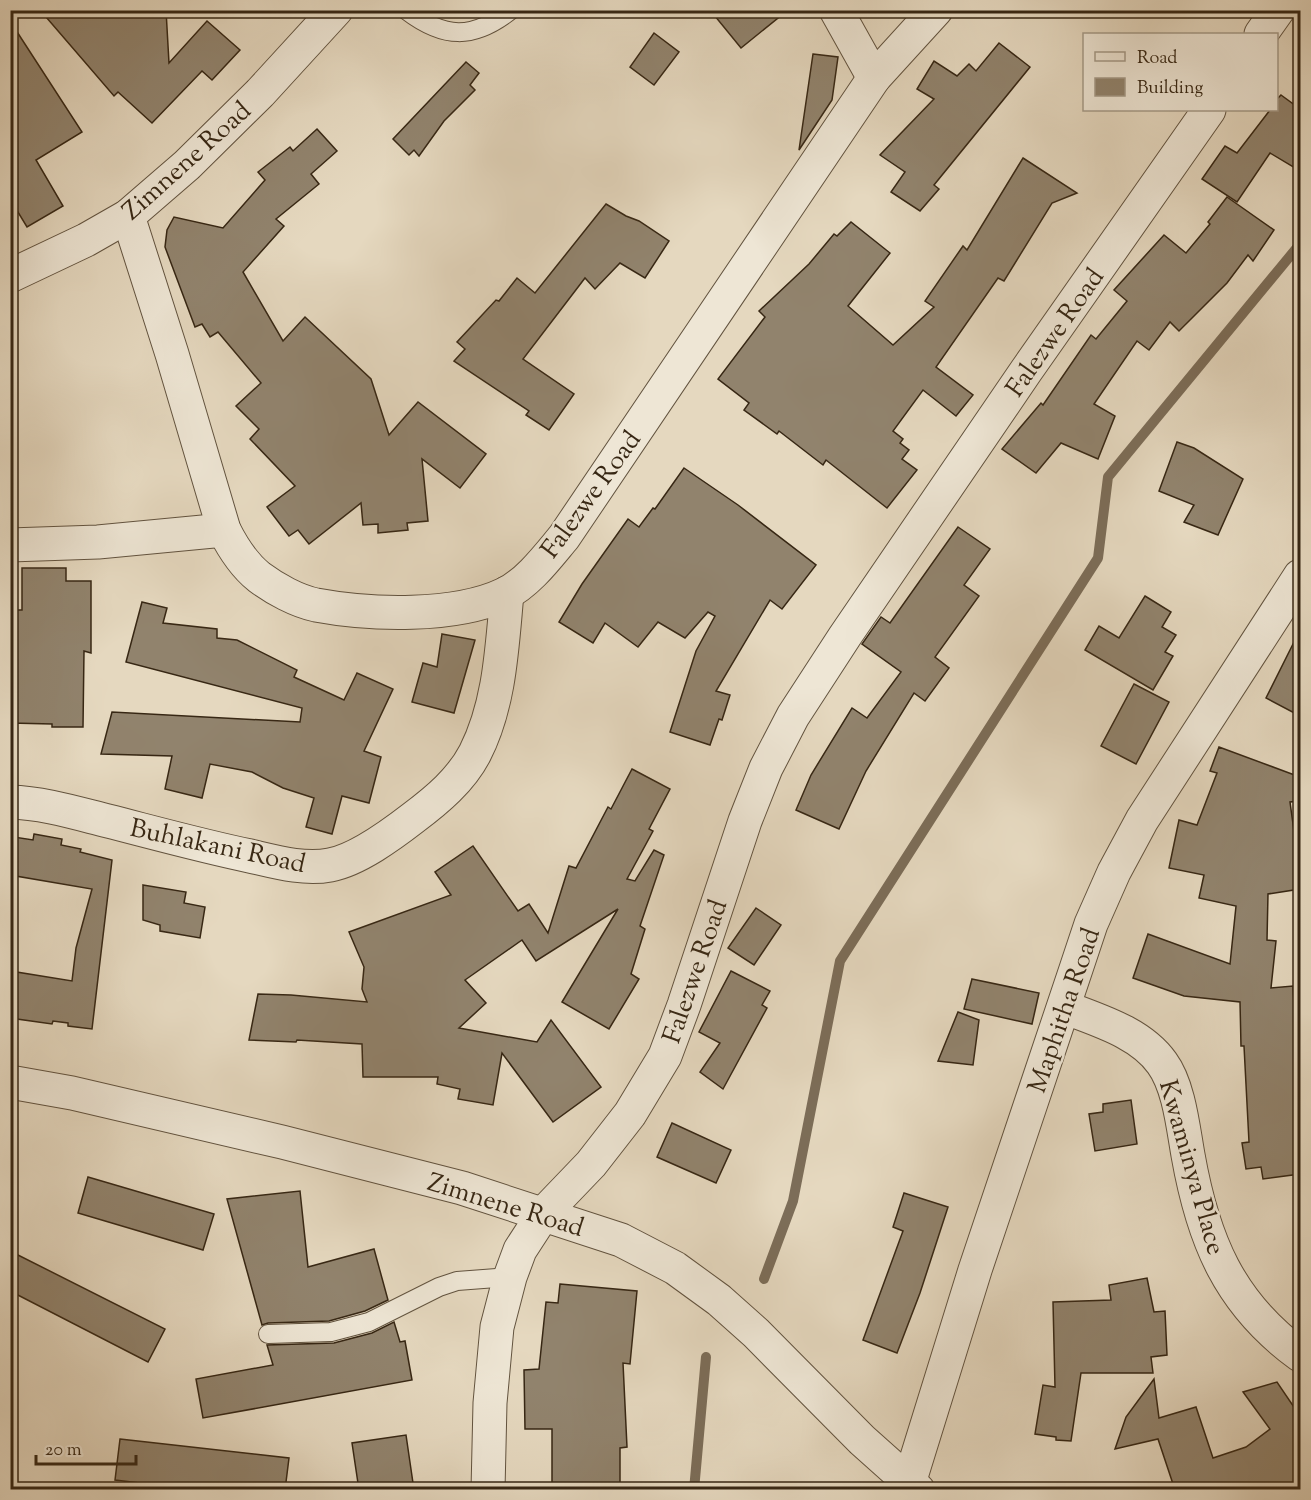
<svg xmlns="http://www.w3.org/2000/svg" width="1311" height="1500" font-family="'Sorts Mill Goudy',serif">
<rect width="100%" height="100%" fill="#e5d8bf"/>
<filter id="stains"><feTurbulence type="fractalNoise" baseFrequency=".00333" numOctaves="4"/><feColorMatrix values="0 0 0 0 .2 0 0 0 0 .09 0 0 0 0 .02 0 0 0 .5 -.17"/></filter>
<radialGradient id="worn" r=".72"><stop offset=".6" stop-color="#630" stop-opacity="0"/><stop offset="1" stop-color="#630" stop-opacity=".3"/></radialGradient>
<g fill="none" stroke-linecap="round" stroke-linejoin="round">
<g stroke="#7c6d58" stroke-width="10">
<polyline points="764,1279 793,1201 840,961 1098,558 1108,477 1300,244"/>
<polyline points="694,1490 706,1357"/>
</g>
</g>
<g fill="#91836d" stroke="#372714" stroke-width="1.5">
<polygon points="40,10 166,10 169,63 207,21 240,50 212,80 202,71 152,123 118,92 114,96"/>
<polygon points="710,10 788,10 741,48"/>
<polygon points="10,21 82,132 36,160 63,206 27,227 10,199"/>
<polygon points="654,33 679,52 654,85 630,67"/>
<polygon points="999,43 1030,67 934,185 939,189 920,211 891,192 905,172 880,155 934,99 917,89 934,61 957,76 969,64 976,71"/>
<polygon points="813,54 838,57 832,100 799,150"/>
<polygon points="466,62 479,73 470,85 475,90 444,121 419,156 414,150 409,155 393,139"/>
<polygon points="1281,95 1300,109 1300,171 1270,153 1237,202 1202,179 1225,146 1237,153 1270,110 1276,110 1276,100"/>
<polygon points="317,129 337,151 311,174 319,184 276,219 284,226 243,272 283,341 305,317 371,379 389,435 418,402 486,454 460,488 422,459 428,521 407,523 408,530 378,533 378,524 363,525 361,503 309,544 298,530 289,536 267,507 295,486 250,439 259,429 236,406 261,383 218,332 210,337 202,324 195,327 165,247 167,230 174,217 223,228 265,180 258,172 290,147 293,151"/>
<polygon points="1023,158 1077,193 1052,203 1004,281 998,278 936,367 973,395 956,416 923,390 893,431 903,439 900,443 909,450 902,459 917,470 887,508 826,460 823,465 779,431 777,434 744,410 749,403 718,379 765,317 759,311 809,264 834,234 837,236 851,222 890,253 848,306 893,345 934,307 925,301 963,246 967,250"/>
<polygon points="1227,197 1274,230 1253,261 1248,255 1227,283 1179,331 1170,322 1149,350 1137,341 1094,404 1115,416 1098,459 1061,443 1036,473 1002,449 1041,403 1043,405 1091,335 1096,339 1127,301 1114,290 1164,235 1186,253 1210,224 1208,222"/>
<polygon points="606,204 626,216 639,221 669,241 645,278 620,263 595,289 585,278 523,359 574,394 549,430 526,415 529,411 454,361 465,349 457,342 496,300 499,301 517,278 535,293"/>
<polygon points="1177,442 1194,448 1243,479 1218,535 1184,522 1194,505 1159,491"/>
<polygon points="684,468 738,505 816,565 782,609 770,600 716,691 730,695 722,720 719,719 710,745 670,732 696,651 715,616 708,612 685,638 658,622 638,647 605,623 593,643 559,622 582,584 628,519 639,527 653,508 655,509"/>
<polygon points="958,527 990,549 964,585 979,596 935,657 949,668 925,701 914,693 866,771 839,829 796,810 811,775 852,708 867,718 901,672 862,644 881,617 890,623"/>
<polygon points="22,568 66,568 66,581 91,581 91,653 84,651 83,727 52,727 52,724 10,723 10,610 22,610"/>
<polygon points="1145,596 1171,612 1162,627 1176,635 1165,652 1173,656 1153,690 1085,650 1099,626 1119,638"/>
<polygon points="142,602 167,608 163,623 217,629 217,638 237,640 297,670 294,677 344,700 357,673 393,689 364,751 381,757 369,803 342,796 332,834 306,827 314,798 283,788 252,772 210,764 202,798 165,789 172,756 101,754 112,712 300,722 302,708 126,662"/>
<polygon points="1300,630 1300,716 1266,698"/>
<polygon points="442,634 475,640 454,713 412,702 423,663 437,667"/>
<polygon points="1134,684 1169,702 1136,764 1101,746"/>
<polygon points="1219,747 1300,777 1300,801 1290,802 1300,875 1300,889 1268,894 1267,940 1276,941 1271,988 1293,986 1295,1024 1298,1023 1300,1080 1300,1174 1263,1179 1261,1167 1246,1169 1242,1143 1249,1142 1244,1046 1241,1046 1240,1002 1184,996 1133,978 1148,934 1230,964 1236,906 1199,898 1204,875 1169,868 1179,820 1197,825 1217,773 1210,771"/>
<polygon points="632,769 670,789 649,829 653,831 627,879 635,881 654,850 664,855 640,926 645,929 631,974 639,979 609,1029 562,1002 618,909 536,961 522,940 465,980 486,1003 459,1028 537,1042 551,1020 601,1087 553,1122 502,1053 493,1105 458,1099 460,1089 437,1084 438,1077 363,1077 362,1044 297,1040 296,1042 249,1040 258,994 291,995 367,1002 362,989 364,967 349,932 451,895 435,872 473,846 518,911 529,904 548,933 569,866 576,868 608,807 611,809"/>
<polygon points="34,834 62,839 61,845 81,849 80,852 112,860 92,1029 68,1026 68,1023 53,1021 52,1024 10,1018 10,971 72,981 76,948 92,889 10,875 10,857 14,837 33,840"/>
<polygon points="143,885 186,892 184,903 205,907 200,938 160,931 160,925 143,920"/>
<polygon points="756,908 781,925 754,965 728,948"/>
<polygon points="731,971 770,991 762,1005 767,1008 723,1089 700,1072 720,1043 699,1032"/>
<polygon points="972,979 1039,993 1032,1024 964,1009"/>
<polygon points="958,1012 979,1020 973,1065 938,1061"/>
<polygon points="1131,1100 1137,1144 1095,1151 1089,1114 1103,1112 1103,1104"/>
<polygon points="672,1123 731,1150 716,1183 657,1157"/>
<polygon points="88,1177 214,1214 203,1250 78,1213"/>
<polygon points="300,1191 308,1267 374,1249 388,1300 365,1311 329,1321 268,1323 262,1325 227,1199"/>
<polygon points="904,1193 948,1207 920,1293 897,1353 863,1340 903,1231 893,1227"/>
<polygon points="10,1251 165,1329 148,1362 10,1291"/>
<polygon points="1147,1278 1154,1312 1165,1311 1167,1355 1151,1357 1153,1373 1081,1373 1071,1441 1056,1440 1056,1437 1035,1434 1043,1385 1055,1387 1053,1302 1111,1300 1109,1285"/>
<polygon points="560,1284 637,1291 630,1364 623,1363 627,1447 620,1448 620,1490 552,1490 552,1429 525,1429 524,1370 539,1369 546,1302 558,1303"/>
<polygon points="394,1322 400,1342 405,1341 412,1380 203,1418 196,1379 273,1365 267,1345 334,1343 372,1333"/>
<polygon points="1154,1379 1159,1418 1196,1407 1213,1458 1246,1447 1270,1429 1243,1392 1277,1382 1300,1416 1300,1490 1175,1490 1158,1439 1115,1449 1126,1417"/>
<polygon points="406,1435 413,1483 359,1490 352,1443"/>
<polygon points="120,1439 289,1458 285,1490 198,1490 115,1480"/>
</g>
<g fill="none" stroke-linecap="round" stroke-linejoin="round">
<defs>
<g id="service">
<path d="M406,10C444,39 473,40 511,10"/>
<polyline points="268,1334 331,1332 369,1322 439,1287 457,1281 510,1277"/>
</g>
<g id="minor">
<polyline points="836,10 874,78"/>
<polyline points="1261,34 1278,10"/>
<path d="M128,216L172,354L224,530C233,548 243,564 259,577C275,589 297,601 316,605C370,615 455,618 505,594C528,583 548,556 564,537L874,78L936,10"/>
<polyline points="10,276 86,240 128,216 187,165 260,93 336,10"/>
<polyline points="10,545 98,542 224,530"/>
<path d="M10,802C44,803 76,813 108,821C155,833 202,846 250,856C276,862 304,870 330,865C357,860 391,835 413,818C437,800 461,780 475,753C500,704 502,647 507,593"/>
<path d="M1064,1007C1097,1020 1140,1032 1162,1063C1179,1086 1183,1127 1188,1155C1203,1240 1229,1303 1300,1355"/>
<polyline points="10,1082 72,1093 282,1142 462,1188 621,1240 675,1268 719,1300 756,1333 862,1440 918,1490"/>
<polyline points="909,1483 975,1270 1076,969 1091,924 1114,872 1142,820 1300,576"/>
<polyline points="488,1490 490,1403 497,1327 510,1277 520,1250 544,1213 591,1164 630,1114 665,1056 684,1005 745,821 766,768 793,716 845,636 1026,371 1209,110"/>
</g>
</defs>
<use href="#service" stroke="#62533f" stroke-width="20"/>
<use href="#minor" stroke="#62533f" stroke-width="35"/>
<use href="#service" stroke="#eee6d5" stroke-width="18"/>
<use href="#minor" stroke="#eee6d5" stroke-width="33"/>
</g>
<g text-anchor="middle" stroke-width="5" stroke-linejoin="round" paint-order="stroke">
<g font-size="26" fill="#372714" stroke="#eee6d5">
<text transform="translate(186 160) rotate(-42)" y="9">Zimnene Road</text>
<text transform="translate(1054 332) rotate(-55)" y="9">Falezwe Road</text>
<text transform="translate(590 494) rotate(-54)" y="9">Falezwe Road</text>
<text transform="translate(218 845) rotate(12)" y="9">Buhlakani Road</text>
<text transform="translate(694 971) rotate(-71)" y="9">Falezwe Road</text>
<text transform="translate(1063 1010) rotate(-71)" y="9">Maphitha Road</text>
<text transform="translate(1193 1167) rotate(74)" y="9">Kwaminya Place</text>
<text transform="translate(506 1204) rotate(17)" y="9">Zimnene Road</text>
</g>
</g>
<rect width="1311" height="1500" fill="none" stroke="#e5d8bf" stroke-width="36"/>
<rect x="12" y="12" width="1287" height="1476" fill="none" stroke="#372714" stroke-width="3"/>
<rect x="18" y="18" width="1275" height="1464" fill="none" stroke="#372714" stroke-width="1.5"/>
<rect x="1083" y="33" width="195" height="78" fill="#eee6d5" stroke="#a59a88" stroke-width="1.5"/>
<rect x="1095" y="52" width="30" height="9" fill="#eee6d5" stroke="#a59a88" stroke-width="1.5"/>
<text x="1137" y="63" font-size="18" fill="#372714">Road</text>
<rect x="1095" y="78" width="30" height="18" fill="#91836d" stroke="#a59a88" stroke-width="1.5"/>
<text x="1137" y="93" font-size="18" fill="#372714">Building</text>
<path d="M36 1455v9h100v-9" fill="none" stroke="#372714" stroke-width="3"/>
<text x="45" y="1455" font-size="18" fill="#372714" stroke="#eee6d5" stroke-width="4.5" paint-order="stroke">20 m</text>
<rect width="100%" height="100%" filter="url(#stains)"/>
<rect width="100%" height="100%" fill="url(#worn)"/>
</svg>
